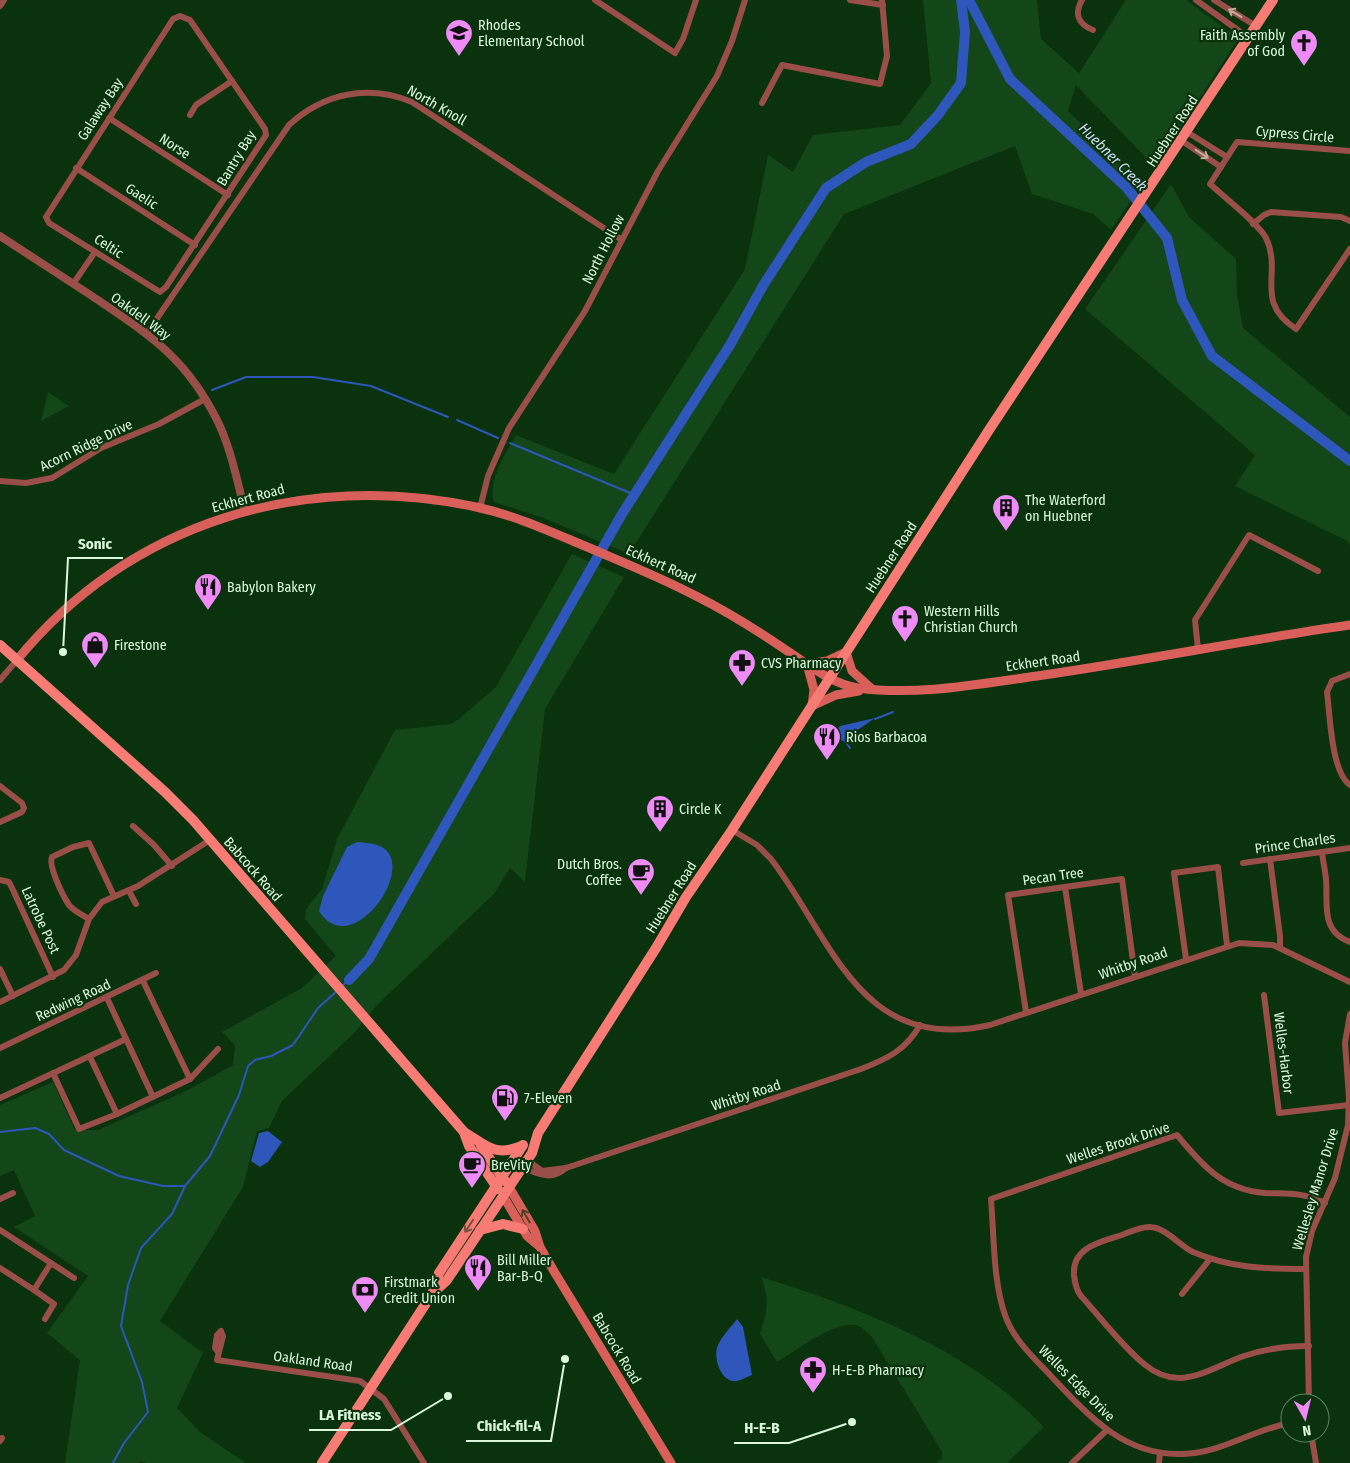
<svg xmlns="http://www.w3.org/2000/svg" width="1350" height="1463" font-family="'Fira Sans Condensed',sans-serif">
<rect width="100%" height="100%" fill="#09320d"/>
<g fill="#134618">
<path d="M923,0H1037L1041,39L1079,73L1126,0H1186L1234,35L1236,42L1155,167L1076,85L1068,111L1143,183L1111,230L1093,214L1032,194L1015,146L844,214L629,554L541,517L494,502C487,481 506,453 516,435L614,474L745,269L768,155L793,172L813,135L900,125L931,83Z"/>
<polygon points="1171,184 1189,217 1236,259 1237,295 1243,328 1350,417 1350,545 1347,541 1235,486 1255,455 1085,309"/>
<polygon points="48,392 69,406 41,421"/>
<polygon points="572,554 624,577 545,709 525,882 510,868 494,894 376,1006 356,1031 282,1101 269,1128 257,1131 243,1187 160,1321 203,1353 177,1408 200,1432 246,1463 145,1463 141,1461 139,1463 65,1463 80,1360 47,1333 88,1276 14,1227 35,1216 14,1170 0,1176 0,1105 53,1082 75,1130 98,1130 186,1091 233,1065 235,1045 222,1032 302,988 336,956 305,919 306,909 322,889 337,839 395,730 450,724 459,719 496,687"/>
<path d="M761,1277C863,1309 969,1349 1044,1427L1007,1463H936L942,1459V1452L872,1337C867,1332 861,1325 853,1325C831,1323 796,1351 777,1362L760,1334C767,1311 770,1300 761,1277Z"/>
</g>
<g fill="#2e56bb">
<polygon points="875,718 842,741 836,732 840,726"/>
<path d="M357,842C366,843 379,843 386,850C413,876 349,960 319,911L323,896L347,847Z"/>
<polygon points="268,1131 282,1142 268,1162 260,1167 251,1161 259,1133"/>
<path d="M737,1319L743,1327L752,1375C746,1377 739,1382 733,1381C719,1379 713,1355 718,1345C722,1336 731,1327 737,1319Z"/>
</g>
<g fill="none" stroke-linecap="round" stroke-linejoin="round">
<g stroke="#2e56bb" stroke-width="2">
<polyline points="212,390 246,377 313,377 371,386 448,417"/>
<polyline points="457,420 498,438"/>
<polyline points="510,443 635,495"/>
<polyline points="875,719 893,712"/>
<polyline points="852,735 853,737"/>
<polyline points="844,740 850,748"/>
<polyline points="342,986 349,980"/>
<polyline points="0,1132 35,1128 49,1134 64,1150 119,1176 163,1186 185,1186"/>
<polyline points="113,1463 124,1443 148,1412 142,1382 121,1326 128,1285 141,1248 172,1214 185,1186 210,1156 239,1095 248,1066 255,1060 271,1056 293,1045 318,1008 337,991"/>
</g>
<g stroke="#2e56bb" stroke-width="10">
<polyline points="969,0 1010,79 1126,187 1167,238 1182,300 1212,356 1350,461"/>
<polyline points="349,980 369,959 622,514 730,345 764,284 826,188 866,162 911,144 938,115 961,83 965,32 961,0"/>
</g>
<g stroke="#9a4e4a" stroke-width="6">
<polyline points="595,0 675,53 683,39 696,0"/>
<polyline points="850,0 883,5"/>
<path d="M1082,0C1074,14 1078,24 1093,30"/>
<polyline points="1196,0 1249,38"/>
<polyline points="1214,0 1256,26"/>
<polyline points="0,6 4,0"/>
<polygon points="180,16 190,20 265,129 266,135 166,287 160,292 49,223 46,217 173,19"/>
<polyline points="762,103 782,65 880,84 887,56 882,0"/>
<polyline points="190,115 196,105 232,81"/>
<polyline points="109,118 228,195"/>
<polyline points="1187,132 1227,157"/>
<polyline points="1182,141 1221,167"/>
<path d="M1350,151L1237,142L1210,184C1224,197 1258,223 1266,238C1283,273 1253,301 1296,329L1350,249"/>
<polyline points="76,168 195,245"/>
<polyline points="1253,224 1264,215 1271,212 1341,217 1350,221"/>
<polyline points="73,284 95,252"/>
<path d="M147,333L289,125C324,93 368,84 412,102L622,240"/>
<polyline points="0,481 26,483 52,478 101,448 159,424 205,399"/>
<polyline points="480,508 488,476 509,428 585,311 658,171 717,76 732,41 745,0"/>
<polyline points="1198,649 1195,620 1249,535 1318,571"/>
<path d="M1350,674L1332,681L1327,692C1330,714 1331,772 1350,785"/>
<polyline points="0,680 17,660"/>
<polyline points="0,786 22,803 24,808 22,812 0,822"/>
<polyline points="133,826 154,845 172,866"/>
<path d="M732,830L757,845L771,859C833,940 860,1054 990,1025L1239,943L1273,945L1350,982"/>
<path d="M1322,852C1323,861 1325,870 1326,879C1328,904 1320,931 1350,942"/>
<polyline points="1270,859 1280,936 1280,947"/>
<polyline points="1243,863 1350,848"/>
<polyline points="0,880 9,882 13,890 53,977"/>
<polyline points="1065,887 1081,994"/>
<polyline points="129,891 136,904"/>
<path d="M89,919C82,915 74,911 69,905C63,896 48,866 52,857L73,847L89,843L114,896"/>
<polyline points="1186,959 1174,873 1218,867 1227,945"/>
<polyline points="0,969 13,996"/>
<polyline points="143,981 190,1079"/>
<polyline points="1264,995 1279,1113 1349,1105"/>
<polyline points="107,998 153,1097"/>
<polyline points="0,1002 64,970 76,955 89,919 102,902 138,886 210,840"/>
<polyline points="1026,1012 1008,895 1122,879 1135,976"/>
<polyline points="0,1048 156,973"/>
<polyline points="90,1057 117,1114"/>
<polyline points="53,1073 79,1129 117,1114 190,1079 218,1049"/>
<polyline points="0,1098 126,1039"/>
<path d="M527,1160L542,1171L566,1168L861,1069C887,1059 906,1050 920,1025"/>
<path d="M522,1168C539,1173 550,1182 566,1168"/>
<polyline points="0,1199 13,1193"/>
<polyline points="0,1230 74,1278"/>
<polyline points="0,1268 34,1290 51,1263"/>
<path d="M1305,1269C1266,1269 1230,1268 1193,1252C1180,1246 1166,1228 1151,1227C1141,1226 1130,1232 1122,1235C1101,1242 1072,1247 1074,1275C1075,1283 1076,1290 1081,1296C1101,1318 1121,1345 1144,1364C1180,1394 1209,1368 1244,1356C1265,1349 1287,1346 1309,1346"/>
<polyline points="34,1290 54,1304 45,1319"/>
<polyline points="1182,1294 1210,1259"/>
<polyline points="221,1331 223,1336 217,1360 360,1381 384,1399 424,1463"/>
<polyline points="218,1352 215,1348 217,1335 221,1331"/>
<polyline points="1309,1403 1306,1257 1312,1231 1335,1178 1348,1125 1349,1097 1345,1043 1350,1014"/>
<path d="M1290,1423C1251,1430 1223,1453 1182,1454C1123,1456 1087,1414 1050,1375C1033,1357 1013,1339 1005,1315C993,1281 994,1235 991,1199L1177,1135C1202,1165 1223,1190 1265,1193C1289,1194 1302,1192 1325,1203"/>
<polyline points="1311,1433 1316,1463"/>
<polyline points="0,1441 2,1438"/>
<polyline points="1072,1463 1106,1431"/>
<polyline points="1159,1463 1160,1453"/>
</g>
<path stroke="#9a4e4a" stroke-width="8" d="M0,236C31,256 61,276 92,296C149,335 185,356 217,420C231,448 237,481 245,511"/>
<g stroke="#d95f5a" stroke-width="9">
<path d="M17,660C129,522 305,470 476,507C514,515 549,531 585,546C622,562 660,577 696,596C726,611 755,629 783,648C806,663 831,684 858,688C917,696 979,684 1037,676C1142,661 1245,640 1350,625"/>
<polyline points="812,705 814,690 807,664 827,661 846,652 852,671 872,689"/>
<polyline points="812,706 836,695 859,691"/>
<polyline points="509,1187 535,1231 540,1247 555,1273 671,1463"/>
<polyline points="503,1196 527,1236 539,1246"/>
</g>
<g stroke="#f87b75" stroke-width="10">
<path d="M0,645L165,792L193,820L464,1132C487,1146 494,1157 522,1146"/>
<polyline points="464,1132 469,1146 498,1189"/>
<polyline points="481,1146 505,1181"/>
<polyline points="480,1230 503,1224 523,1229"/>
<polyline points="432,1294 447,1280 532,1153 538,1133 656,948 686,897 732,830 989,430 1273,0"/>
<polyline points="322,1463 432,1294 439,1273 523,1145"/>
</g>
</g>
<defs><path id="oneway-shaft" d="M-6 0H5M1.5-3L5.5 0L1.5 3" fill="none" stroke-width="1.6" stroke-linecap="round" stroke-linejoin="round" transform="scale(1.25)"/></defs>
<g stroke="#beac9a">
<use href="#oneway-shaft" transform="translate(1235 13) rotate(-149)"/>
<use href="#oneway-shaft" transform="translate(1202 154) rotate(33)"/>
</g>
<use stroke="#524228" href="#oneway-shaft" transform="translate(526 1216) rotate(-120)"/>
<use stroke="#75533c" href="#oneway-shaft" transform="translate(469 1226) rotate(123)"/>
<defs>
<symbol id="school-pin" viewBox="-11 -11 22 30"><path d="M0 17L-7.5 6A9.5 9.5 0 1 1 7.5 6Z" fill="#ef8bf6" stroke="#09320d"/><path d="M0-5L7-2L0 1L-7-2ZM-4 1L0 2.5L4 1V4Q0 6-4 4Z" fill="#111"/></symbol>
<symbol id="church-pin" viewBox="-11 -11 22 30"><path d="M0 17L-7.5 6A9.5 9.5 0 1 1 7.5 6Z" fill="#ef8bf6" stroke="#09320d"/><path d="M-1.2-6h2.4v3.5h3.3v2.4h-3.3V6h-2.4V-.1h-3.3v-2.4h3.3Z" fill="#111"/></symbol>
<symbol id="building-pin" viewBox="-11 -11 22 30"><path d="M0 17L-7.5 6A9.5 9.5 0 1 1 7.5 6Z" fill="#ef8bf6" stroke="#09320d"/><path d="M-4-6H4V6H1V3H-1V6H-4ZM-2.5-4.3h1.7v1.8h-1.7ZM.8-4.3h1.7v1.8H.8ZM-2.5-1h1.7V.8h-1.7ZM.8-1h1.7V.8H.8Z" fill="#111"/></symbol>
<symbol id="restaurant-pin" viewBox="-11 -11 22 30"><path d="M0 17L-7.5 6A9.5 9.5 0 1 1 7.5 6Z" fill="#ef8bf6" stroke="#09320d"/><path d="M-5-6h1v4h1v-4h1v4h1v-4h1v5L-1.5 .5V6h-2V.5L-5-1ZM5-6V6H3V1.5H1.5Q1.5-4 5-6Z" fill="#111"/></symbol>
<symbol id="shop-pin" viewBox="-11 -11 22 30"><path d="M0 17L-7.5 6A9.5 9.5 0 1 1 7.5 6Z" fill="#ef8bf6" stroke="#09320d"/><path d="M-5-2.5h2.3a2.7 3.5 0 0 1 5.4 0H5L5.5 6h-11ZM-1.5-2.5h3a1.5 2.3 0 0 0-3 0Z" fill="#111"/></symbol>
<symbol id="pharmacy-pin" viewBox="-11 -11 22 30"><path d="M0 17L-7.5 6A9.5 9.5 0 1 1 7.5 6Z" fill="#ef8bf6" stroke="#09320d"/><path d="M-2-6h4v4h4v4h-4v4h-4v-4h-4v-4h4Z" fill="#111"/></symbol>
<symbol id="cafe-pin" viewBox="-11 -11 22 30"><path d="M0 17L-7.5 6A9.5 9.5 0 1 1 7.5 6Z" fill="#ef8bf6" stroke="#09320d"/><path d="M-5.5-4.5H6V0H3Q3 3.5 0 3.5H-2.5Q-5.5 3.5-5.5 0ZM3-3.2v2h1.7v-2ZM-6 4.5H4V6H-6Z" fill="#111"/></symbol>
<symbol id="fuel-pin" viewBox="-11 -11 22 30"><path d="M0 17L-7.5 6A9.5 9.5 0 1 1 7.5 6Z" fill="#ef8bf6" stroke="#09320d"/><path d="M-5.5-6h7V0h2V4h1.3V-2.5L3-4.5l.8-.8L6-3V5H2.5V1h-1V6h-7ZM-4.2-4.7v3.2H.2V-4.7Z" fill="#111"/></symbol>
<symbol id="bank-pin" viewBox="-11 -11 22 30"><path d="M0 17L-7.5 6A9.5 9.5 0 1 1 7.5 6Z" fill="#ef8bf6" stroke="#09320d"/><path d="M-6-4H6V4H-6ZM0-2.3a2.3 2.3 0 1 0 0 4.6a2.3 2.3 0 1 0 0-4.6Z" fill="#111"/></symbol>
</defs>
<g fill-rule="evenodd">
<use href="#school-pin" x="443" y="17" width="32" height="43"/>
<use href="#church-pin" x="1288" y="27" width="32" height="43"/>
<use href="#building-pin" x="990" y="492" width="32" height="43"/>
<use href="#restaurant-pin" x="192" y="571" width="32" height="43"/>
<use href="#church-pin" x="889" y="603" width="32" height="43"/>
<use href="#shop-pin" x="79" y="629" width="32" height="43"/>
<use href="#pharmacy-pin" x="726" y="647" width="32" height="43"/>
<use href="#restaurant-pin" x="811" y="721" width="32" height="43"/>
<use href="#building-pin" x="644" y="793" width="32" height="43"/>
<use href="#cafe-pin" x="625" y="856" width="32" height="43"/>
<use href="#fuel-pin" x="489" y="1082" width="32" height="43"/>
<use href="#cafe-pin" x="456" y="1149" width="32" height="43"/>
<use href="#restaurant-pin" x="462" y="1252" width="32" height="43"/>
<use href="#bank-pin" x="349" y="1274" width="32" height="43"/>
<use href="#pharmacy-pin" x="797" y="1354" width="32" height="43"/>
</g>
<g text-anchor="middle" stroke-width="4.5" stroke-linejoin="round" paint-order="stroke">
<g font-size="14" fill="#dbf8db" stroke="#09320d" text-anchor="start">
<text x="478" y="30">Rhodes<tspan x="478" dy="16">Elementary School</tspan></text>
<text x="1285" y="40" text-anchor="end">Faith Assembly<tspan x="1285" dy="16">of God</tspan></text>
<text x="1025" y="505">The Waterford<tspan x="1025" dy="16">on Huebner</tspan></text>
<text x="227" y="592">Babylon Bakery</text>
<text x="924" y="616">Western Hills<tspan x="924" dy="16">Christian Church</tspan></text>
<text x="114" y="650">Firestone</text>
<text x="761" y="668">CVS Pharmacy</text>
<text x="846" y="742">Rios Barbacoa</text>
<text x="679" y="814">Circle K</text>
<text x="622" y="869" text-anchor="end">Dutch Bros.<tspan x="622" dy="16">Coffee</tspan></text>
<text x="524" y="1103">7-Eleven</text>
<text x="491" y="1170">BreVity</text>
<text x="497" y="1265">Bill Miller<tspan x="497" dy="16">Bar-B-Q</tspan></text>
<text x="384" y="1287">Firstmark<tspan x="384" dy="16">Credit Union</tspan></text>
<text x="832" y="1375">H-E-B Pharmacy</text>
</g>
<g font-size="14" fill="#dbf8db" stroke="#09320d">
<text transform="translate(437 105) rotate(30)" y="5">North Knoll</text>
<text transform="translate(100 109) rotate(-57)" y="5">Galaway Bay</text>
<text transform="translate(1172 131) rotate(-57)" y="5">Huebner Road</text>
<text transform="translate(1295 134) rotate(5)" y="5">Cypress Circle</text>
<text transform="translate(175 146) rotate(33)" y="5">Norse</text>
<text transform="translate(236 158) rotate(-59)" y="5">Bantry Bay</text>
<text transform="translate(142 196) rotate(33)" y="5">Gaelic</text>
<text transform="translate(109 246) rotate(33)" y="5">Celtic</text>
<text transform="translate(603 249) rotate(-63)" y="5">North Hollow</text>
<text transform="translate(141 316) rotate(36)" y="5">Oakdell Way</text>
<text transform="translate(86 445) rotate(-26)" y="5">Acorn Ridge Drive</text>
<text transform="translate(248 498) rotate(-15)" y="5">Eckhert Road</text>
<text transform="translate(891 557) rotate(-57)" y="5">Huebner Road</text>
<text transform="translate(661 564) rotate(24)" y="5">Eckhert Road</text>
<text transform="translate(1043 661) rotate(-8)" y="5">Eckhert Road</text>
<text transform="translate(1295 843) rotate(-8)" y="5">Prince Charles</text>
<text transform="translate(253 869) rotate(49)" y="5">Babcock Road</text>
<text transform="translate(1053 876) rotate(-8)" y="5">Pecan Tree</text>
<text transform="translate(671 897) rotate(-58)" y="5">Huebner Road</text>
<text transform="translate(41 920) rotate(65)" y="5">Latrobe Post</text>
<text transform="translate(1133 963) rotate(-19)" y="5">Whitby Road</text>
<text transform="translate(73 1000) rotate(-25)" y="5">Redwing Road</text>
<text transform="translate(1284 1053) rotate(83)" y="5">Welles-Harbor</text>
<text transform="translate(746 1095) rotate(-18)" y="5">Whitby Road</text>
<text transform="translate(1118 1143) rotate(-18)" y="5">Welles Brook Drive</text>
<text transform="translate(1315 1189) rotate(-73)" y="5">Wellesley Manor Drive</text>
<text transform="translate(617 1348) rotate(59)" y="5">Babcock Road</text>
<text transform="translate(313 1361) rotate(8)" y="5">Oakland Road</text>
<text transform="translate(1077 1383) rotate(45)" y="5">Welles Edge Drive</text>
</g>
<g font-size="15" font-style="italic" fill="#cddaf4" stroke="#09320d">
<text transform="translate(1113 157) rotate(45)" y="5">Huebner Creek</text>
</g>
</g>
<path fill="none" stroke="#dbf8db" stroke-width="2" d="M63 652L68 558H123M448 1396L391 1430H309M565 1359L551 1441H466M852 1422L789 1443H734"/>
<g fill="#dbf8db" stroke="#09320d" stroke-width="2">
<circle cx="63" cy="652" r="5"/>
<circle cx="448" cy="1396" r="5"/>
<circle cx="565" cy="1359" r="5"/>
<circle cx="852" cy="1422" r="5"/>
</g>
<g font-size="15" text-anchor="middle" font-weight="bold" fill="#dbf8db" stroke="#09320d" stroke-width="4.5" stroke-linejoin="round" paint-order="stroke">
<text x="95" y="549">Sonic</text>
<text x="350" y="1420">LA Fitness</text>
<text x="509" y="1431">Chick-fil-A</text>
<text x="762" y="1433">H-E-B</text>
</g>
<g transform="translate(1305 1418) rotate(172)"><circle r="24" fill="#09320d" stroke="#5d815f"/>
<path d="M0-4L9 19L0 12L-9 19Z" fill="#ef8bf6"/>
<text y="-8" font-size="14" font-weight="bold" text-anchor="middle" fill="#dbf8db">N</text>
</g>
</svg>
